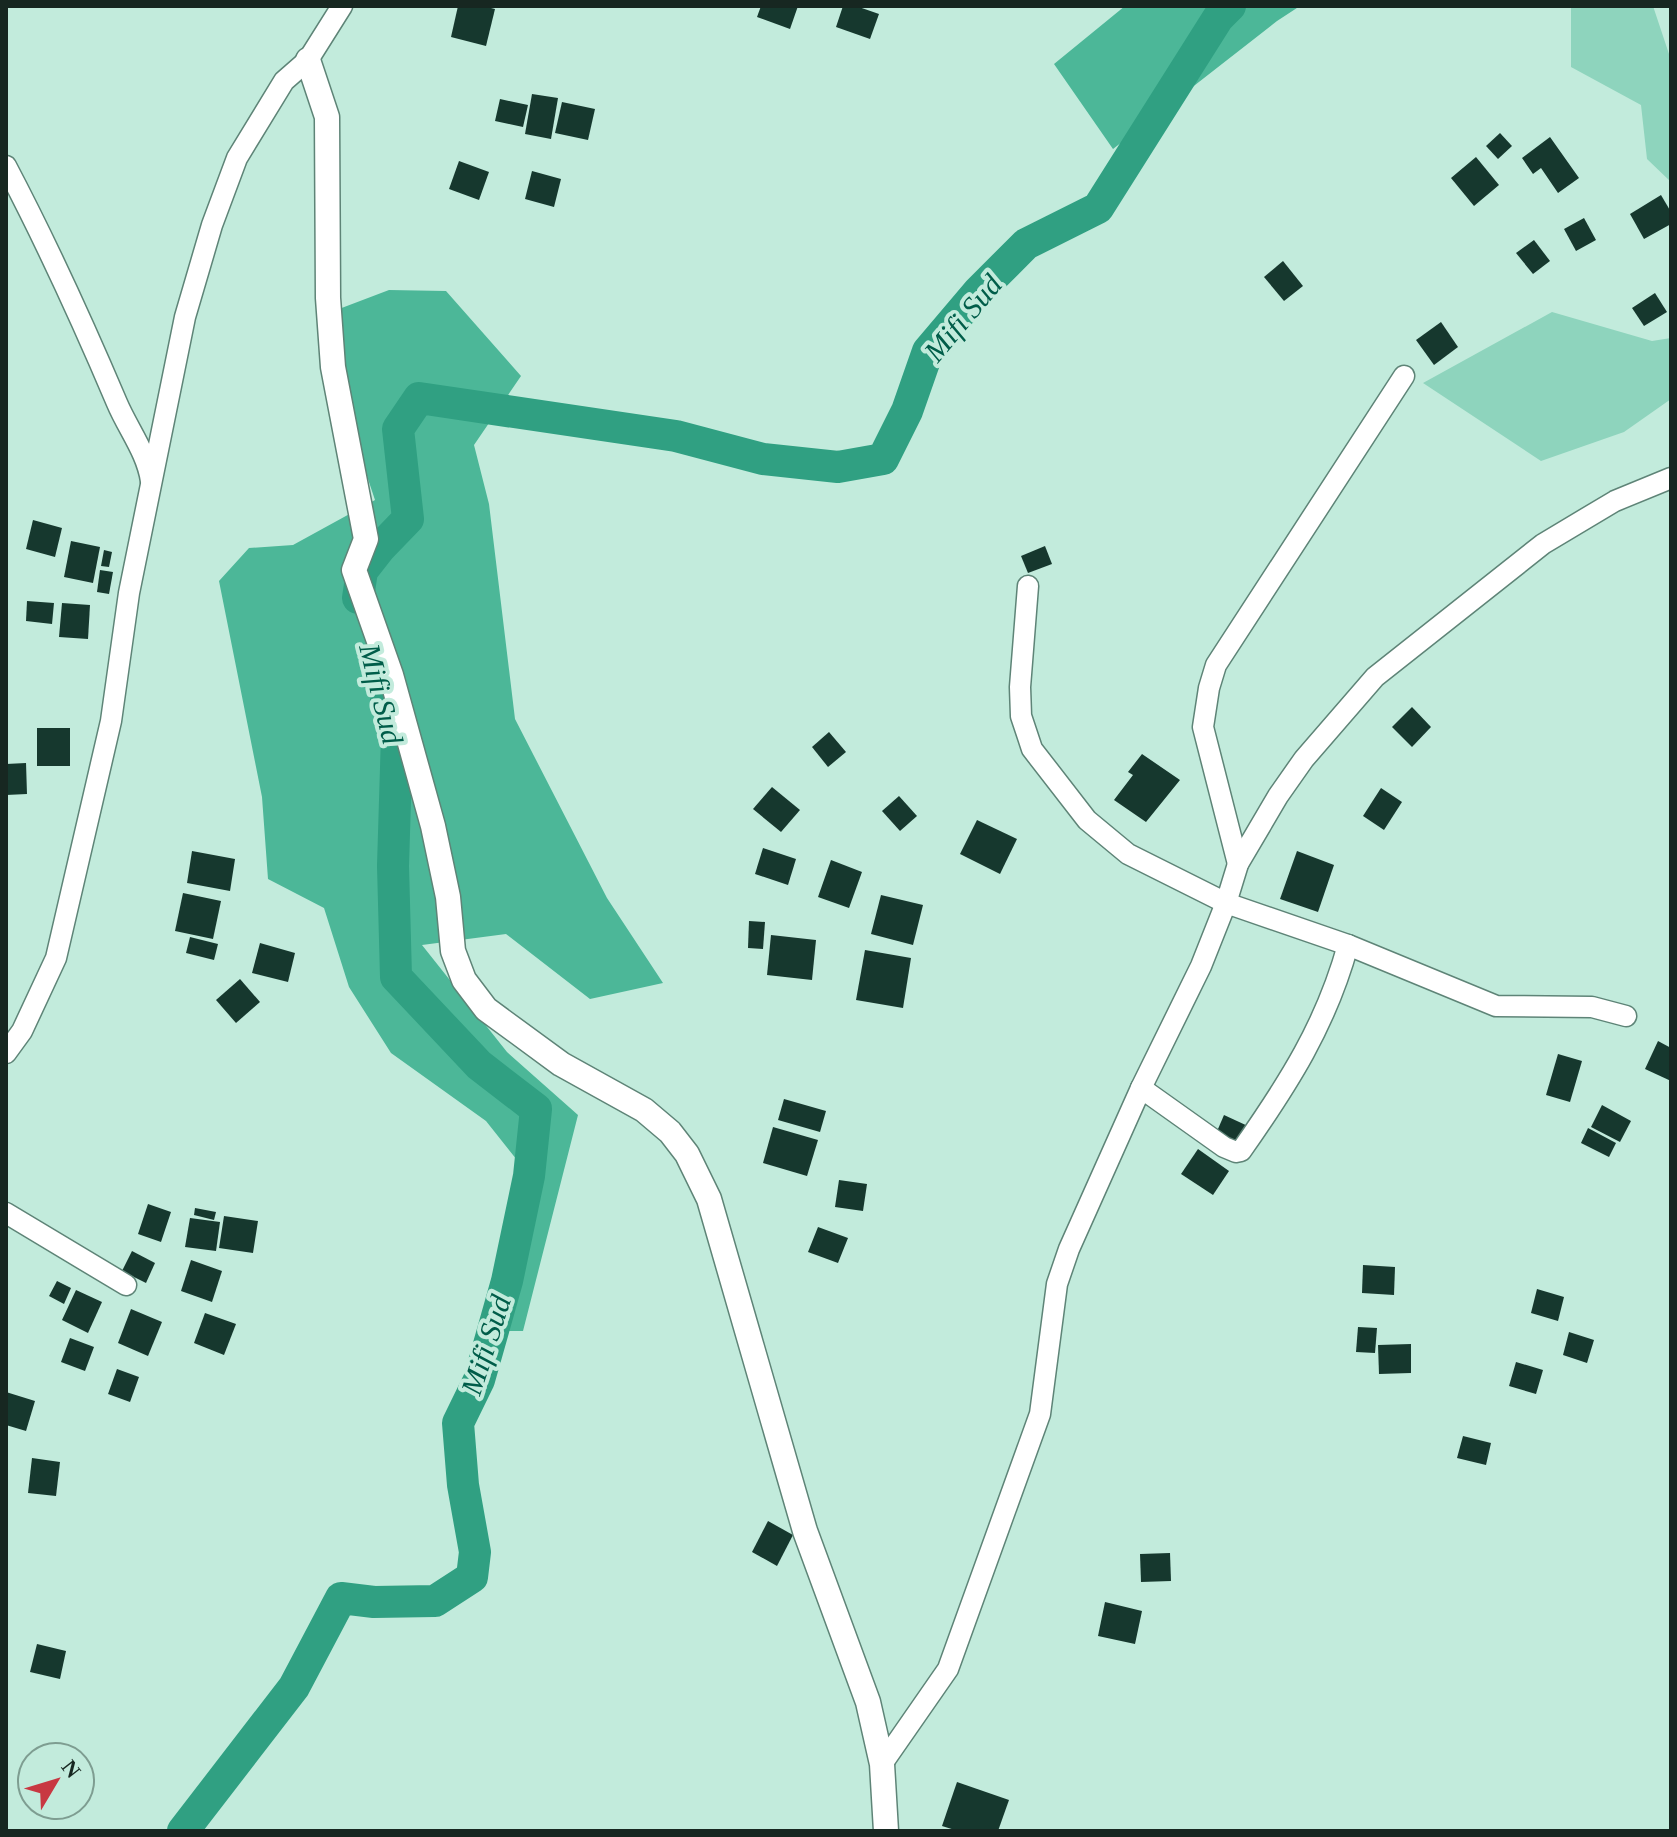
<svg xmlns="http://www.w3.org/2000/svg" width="1677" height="1837" font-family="Georgia,serif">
<rect width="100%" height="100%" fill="#c2ebdc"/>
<g fill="#8ed4bd">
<polygon points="1571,6 1653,6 1671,60 1671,182 1647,159 1641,105 1571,67"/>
<polygon points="1552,312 1652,341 1671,338 1671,399 1624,432 1541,461 1423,383"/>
</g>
<g fill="#4cb798">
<polygon points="1125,6 1300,6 1277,21 1113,149 1054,64"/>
<polygon points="389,290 446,291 521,376 474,445 489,504 515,719 607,898 663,983 590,999 506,934 422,945 507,1052 578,1115 523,1331 478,1331 521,1165 486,1121 391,1053 349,987 324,908 268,879 262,797 219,581 249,548 293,545 375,500 345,410 339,309"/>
</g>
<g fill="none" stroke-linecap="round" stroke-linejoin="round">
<g stroke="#30a082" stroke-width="32">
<polyline points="358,598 362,571 380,548 408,519 398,429 419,398 676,436 763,459 838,467 883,459 907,411 928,351 978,292 1026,244 1098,208 1218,18 1230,6"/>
<polyline points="183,1831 294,1687 341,1598 374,1602 435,1601 472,1577 475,1552 463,1485 458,1423 479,1380 507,1281 529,1176 536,1109 479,1065 396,977 393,866 397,735 386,700"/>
</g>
</g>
<g fill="#16382e">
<polygon points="458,6 483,6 495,9 486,46 451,37"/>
<polygon points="761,6 798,6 790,29 757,17"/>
<polygon points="843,6 856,6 879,14 870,39 836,27"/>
<polygon points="532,94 558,98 551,139 525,134"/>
<polygon points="500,99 528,105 523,127 495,121"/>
<polygon points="562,102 595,109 588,140 555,133"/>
<polygon points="1500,133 1512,146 1498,159 1486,146"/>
<polygon points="1550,137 1579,178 1558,193 1541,168 1533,174 1522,158"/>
<polygon points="1476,157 1499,185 1474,206 1451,178"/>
<polygon points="459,161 489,172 479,200 449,189"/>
<polygon points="532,171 561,179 554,207 525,199"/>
<polygon points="1661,195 1671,212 1671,224 1644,239 1630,214"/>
<polygon points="1584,218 1596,240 1576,251 1564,229"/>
<polygon points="1534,240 1550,261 1533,274 1516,253"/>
<polygon points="1283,261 1303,286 1284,301 1264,277"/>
<polygon points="1655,293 1667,312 1644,326 1632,308"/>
<polygon points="1441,322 1458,347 1434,365 1416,340"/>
<polygon points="33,520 62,528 55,557 26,549"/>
<polygon points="71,541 100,547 93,583 64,577"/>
<polygon points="1045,546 1052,564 1028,573 1021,556"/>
<polygon points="104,550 112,552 109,567 101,566"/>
<polygon points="100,570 113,572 109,594 97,592"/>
<polygon points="27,601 54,603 52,624 26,621"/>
<polygon points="62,603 90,605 88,639 59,637"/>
<polygon points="1412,707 1431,727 1412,747 1392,727"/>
<rect x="37" y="728" width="33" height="38"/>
<polygon points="829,732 846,752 828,767 812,747"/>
<polygon points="1142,754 1180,780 1146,822 1114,800 1133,775 1128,772"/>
<polygon points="26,763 27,794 6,795 6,764"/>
<polygon points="772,787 800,810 781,832 753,809"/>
<polygon points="1381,788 1402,802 1384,830 1363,816"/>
<polygon points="899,796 917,816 900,831 882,811"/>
<polygon points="977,820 1017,839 1000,874 960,854"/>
<polygon points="763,848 796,859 788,885 755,874"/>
<polygon points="192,851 235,859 230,891 187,883"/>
<polygon points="1297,851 1334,865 1318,912 1280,899"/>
<polygon points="831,860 862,872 849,908 818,897"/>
<polygon points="183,893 221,901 213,939 175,931"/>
<polygon points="881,895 923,905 913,945 871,934"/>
<polygon points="749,921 765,922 763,949 748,948"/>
<polygon points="771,935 816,940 812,980 767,975"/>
<polygon points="190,937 218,944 214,960 186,953"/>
<polygon points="260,943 295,953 288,982 252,973"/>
<polygon points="865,950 911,958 903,1008 856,1000"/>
<polygon points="240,979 260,1002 236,1023 216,1000"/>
<polygon points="1658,1041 1671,1048 1671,1081 1645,1069"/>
<polygon points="1558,1054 1582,1061 1570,1102 1546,1095"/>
<polygon points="784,1099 826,1111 820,1132 778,1120"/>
<polygon points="1602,1105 1631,1121 1620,1142 1591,1127"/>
<polygon points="1224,1115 1250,1127 1240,1148 1215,1136"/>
<polygon points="773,1127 818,1140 807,1176 763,1163"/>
<polygon points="1588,1128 1616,1143 1609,1157 1581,1143"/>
<polygon points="1198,1149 1229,1171 1213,1195 1181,1174"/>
<polygon points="839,1180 867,1184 863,1211 835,1207"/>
<polygon points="148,1204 171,1212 161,1242 138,1234"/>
<polygon points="195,1208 216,1212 214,1220 194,1215"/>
<polygon points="224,1216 258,1221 253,1253 219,1248"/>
<polygon points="190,1218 220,1222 216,1251 185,1247"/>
<polygon points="818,1227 848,1238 838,1263 808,1252"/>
<polygon points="132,1251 155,1263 146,1283 122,1271"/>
<polygon points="191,1260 222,1271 212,1302 181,1291"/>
<polygon points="1363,1265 1395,1267 1394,1295 1362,1293"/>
<polygon points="57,1281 71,1288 64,1304 49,1296"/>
<polygon points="1537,1289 1564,1297 1558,1321 1531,1313"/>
<polygon points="76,1290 102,1302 88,1333 62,1320"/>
<polygon points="131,1309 162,1322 148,1356 118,1343"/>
<polygon points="205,1313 236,1324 224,1355 194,1343"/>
<polygon points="1358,1327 1377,1328 1375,1353 1356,1352"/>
<polygon points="1569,1332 1594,1340 1587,1363 1563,1355"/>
<polygon points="70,1338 94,1347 85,1371 61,1362"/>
<polygon points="1411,1344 1411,1373 1379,1374 1378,1345"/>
<polygon points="1516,1362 1543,1370 1536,1394 1509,1386"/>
<polygon points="117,1369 139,1377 130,1402 108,1394"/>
<polygon points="6,1392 35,1401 26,1431 6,1425"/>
<polygon points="1463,1436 1491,1443 1486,1465 1457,1458"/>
<polygon points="32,1458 60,1462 56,1496 28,1493"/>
<polygon points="768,1521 793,1535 777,1566 752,1552"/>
<polygon points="1170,1553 1171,1581 1141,1582 1140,1554"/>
<polygon points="1105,1602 1142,1611 1135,1644 1098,1636"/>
<polygon points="37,1644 66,1651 60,1679 30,1672"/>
<polygon points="957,1782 1009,1800 998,1831 958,1831 942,1826"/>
</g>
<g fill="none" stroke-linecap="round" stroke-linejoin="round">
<defs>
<g id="minor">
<path d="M6,166C47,244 83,323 117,403C128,429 147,453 151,481"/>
<polyline points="1028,586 1020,687 1021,716 1032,749 1087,820 1128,854 1226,903 1348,945 1496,1006 1592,1007 1626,1016"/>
<polyline points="1238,864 1203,727 1209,688 1216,665 1404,376"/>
<polyline points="6,1053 22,1031 56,958 111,721 129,593 185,317 212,225 237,158 284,81 308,60 342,6"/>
<path d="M1141,1088L1224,1147L1236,1152L1241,1151C1288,1084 1326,1025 1348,945"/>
<polyline points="6,1213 126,1285"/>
<polyline points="882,1764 948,1669 1040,1414 1057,1284 1069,1249 1141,1088 1201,966 1226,903 1238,864 1278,796 1304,759 1375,677 1543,544 1615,501 1671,478"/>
</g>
<polyline id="tertiary" points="308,60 327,117 328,298 333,367 366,539 354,570 391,675 433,826 448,897 453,951 464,980 486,1009 561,1064 644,1110 670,1132 687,1154 709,1199 805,1531 868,1702 882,1764 886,1831"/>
</defs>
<use href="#minor" stroke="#5e8477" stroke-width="23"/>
<use href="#tertiary" stroke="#5e8477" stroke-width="27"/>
<use href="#minor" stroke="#fff" stroke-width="20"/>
<use href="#tertiary" stroke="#fff" stroke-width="24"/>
</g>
<g text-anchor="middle" stroke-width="8" stroke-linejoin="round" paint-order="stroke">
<g font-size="30" font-style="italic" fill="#005d49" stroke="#c2ebdc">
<text transform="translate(963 318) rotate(-50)" y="10">Mifi Sud</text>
<text transform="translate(381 694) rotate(76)" y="10">Mifi Sud</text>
<text transform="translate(486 1345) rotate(-72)" y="10">Mifi Sud</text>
</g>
</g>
<rect width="1677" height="1837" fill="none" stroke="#172721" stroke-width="16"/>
<g transform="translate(56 1781) rotate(52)"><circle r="38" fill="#c2ebdc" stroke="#7e9d91" stroke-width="2"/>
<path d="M0-6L14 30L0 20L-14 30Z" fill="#c83842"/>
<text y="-12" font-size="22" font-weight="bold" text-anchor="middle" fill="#172721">N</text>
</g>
</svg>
